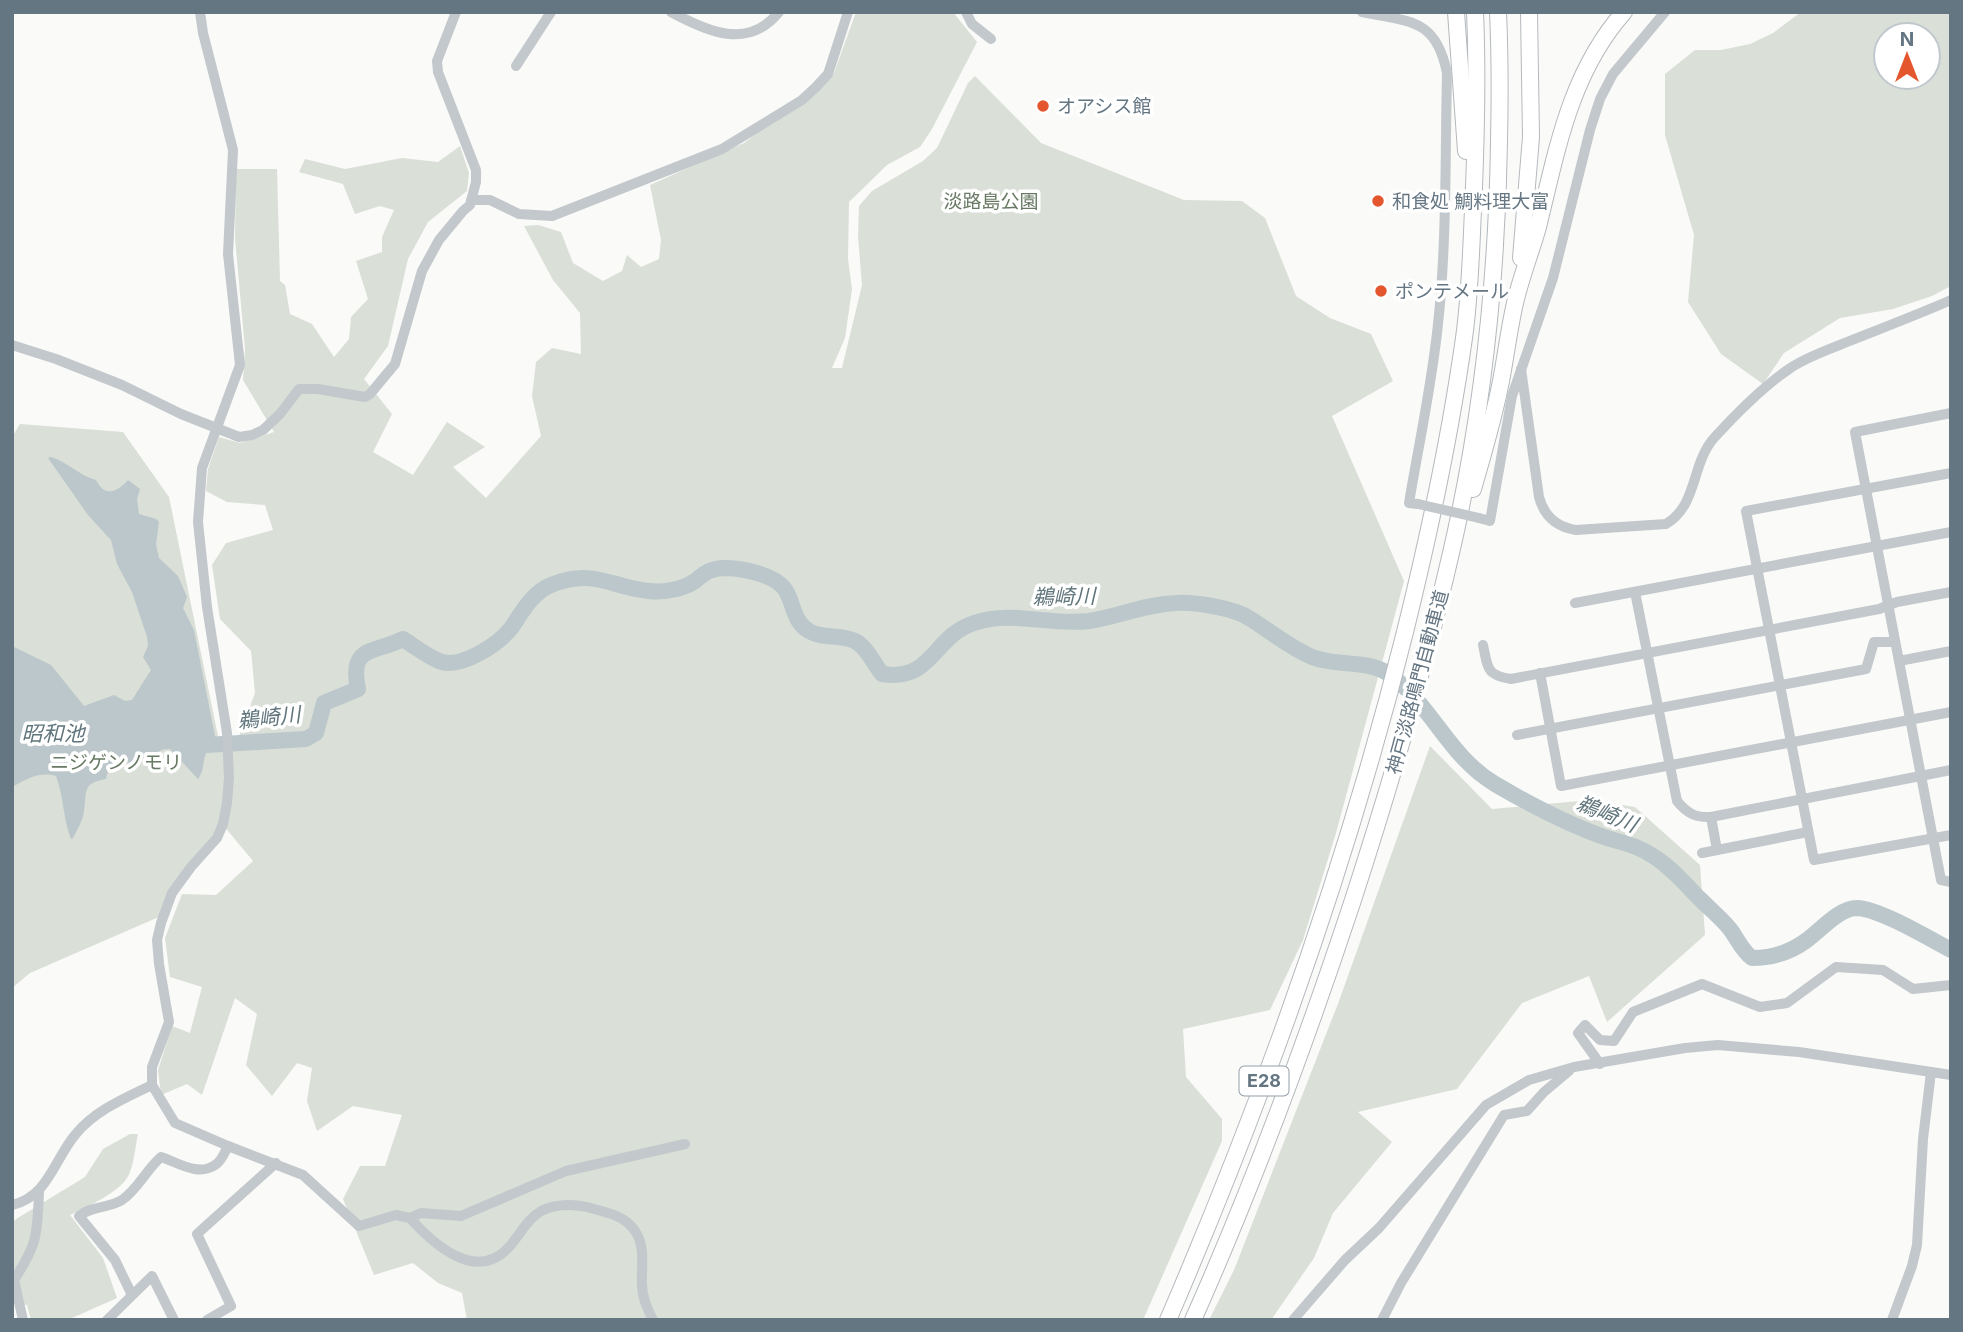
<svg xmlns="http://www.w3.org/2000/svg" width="1963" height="1332" font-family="Inter,'Noto Sans JP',sans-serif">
<rect width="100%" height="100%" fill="#fafaf8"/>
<g fill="#dadfd7" fill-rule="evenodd">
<polygon points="856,12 953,12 977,42 932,129 920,147 887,165 849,202 848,259 852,289 845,338 832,368 842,368 862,285 858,237 859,206 872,191 923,161 937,148 968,83 975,76 1041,143 1184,200 1242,201 1265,218 1296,296 1330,318 1371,334 1393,381 1332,416 1404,581 1336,833 1303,940 1270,1010 1183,1029 1186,1077 1222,1119 1222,1141 1143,1320 467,1320 462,1293 438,1283 413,1263 374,1275 343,1199 360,1166 385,1166 402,1115 353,1106 317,1131 307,1101 312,1068 297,1063 272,1096 246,1065 257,1014 235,998 202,1095 187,1084 161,1095 158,1070 172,1026 190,1033 202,987 170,977 165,938 182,894 216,895 253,861 223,825 161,916 30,973 12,988 12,437 20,424 123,432 169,497 220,746 235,747 255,693 251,651 220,619 212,565 226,543 273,530 265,505 227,502 206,491 208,469 219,437 240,443 274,432 243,380 245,349 235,238 236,169 277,169 280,281 285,285 290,314 312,324 334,357 349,339 351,317 368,299 356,261 382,252 382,237 394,210 380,206 355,214 343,184 299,172 305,159 345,169 402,158 438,162 460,146 469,173 467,191 428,222 408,259 388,346 364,379 392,414 373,452 413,475 447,422 485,447 453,467 486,498 541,436 532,396 536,362 552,348 581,354 580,313 553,280 524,226 538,225 561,232 573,263 603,281 622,271 627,255 641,267 659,259 661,240 650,185 744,143 834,73"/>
<path d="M1801,12H1951V286L1932,296L1893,309L1840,318L1784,353L1763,384L1721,354L1688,302L1694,235L1665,135V74L1695,50H1721L1750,44L1773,33ZM1886,35H1928V77H1886Z"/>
<polygon points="1430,746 1492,809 1591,800 1635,807 1700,865 1705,935 1607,1022 1589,976 1522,1003 1457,1089 1358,1112 1392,1142 1333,1213 1314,1258 1271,1320 1209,1320 1234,1270 1339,1001"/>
<path d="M130,1134H138C135,1147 134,1167 127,1178C118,1193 86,1207 70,1215L103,1258L117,1298L72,1318L31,1320L27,1305L12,1302V1223L16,1219L85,1177L103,1149Z"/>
</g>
<path fill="#bbc7cb" d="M51,457C68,462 80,476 96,480C105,498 117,492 128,480L140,489L137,499L139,514L156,519L159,522L156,545L159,558L178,576L187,597L183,608L194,630L215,736C213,744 210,745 207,751C202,760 205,770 198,779L170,749C159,748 153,756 143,759C131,763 119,762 108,770L106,779C82,783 87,791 84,811C83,820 77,830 73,838L71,839C63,819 64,797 56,776C40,771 26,779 12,787V646L51,665L84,706L114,695L125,701L132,700L151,670L143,657L148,646L147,637L132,592L117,564L111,540L88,515L48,458Z"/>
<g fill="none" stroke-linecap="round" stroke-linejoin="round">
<path stroke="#bbc7cb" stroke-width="16" d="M206,745L306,739L316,733L324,703L358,689C349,645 373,654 403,639C414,646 427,656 439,661C460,670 499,644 512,627C522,612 533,592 551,585C594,568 610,587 649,591C663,593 684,589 695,581C705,573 709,569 723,568C741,568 776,574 786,591C794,604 793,622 809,631C822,639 841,634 855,641C867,647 874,664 882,674C933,682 932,637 974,623C1013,610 1050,626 1089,621C1119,616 1147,604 1177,603C1195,602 1234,608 1249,618C1270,631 1289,647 1312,657C1337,667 1366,659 1389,674C1431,704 1449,757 1495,784C1529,804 1567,824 1604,837C1622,843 1637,845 1653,856C1671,867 1685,884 1700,899C1710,909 1721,918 1730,929C1737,938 1742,951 1752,958C1772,958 1791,952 1807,940C1821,930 1839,908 1857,908C1880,909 1928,938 1951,950"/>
<defs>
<g id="highway">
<polyline points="1456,12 1466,151"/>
<polyline points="1521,258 1531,137 1529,12"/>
<path d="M1473,489C1483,454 1494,418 1501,381C1506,355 1509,329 1515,303C1521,277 1531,252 1538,227C1557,150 1570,73 1624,12"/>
<path d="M1168,1320C1264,1097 1346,868 1405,632C1429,535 1450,437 1464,338C1470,296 1471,252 1473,210C1476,144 1478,78 1475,12"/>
<path d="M1193,1320C1254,1183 1306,1042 1353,900C1390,786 1424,670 1451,553C1482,419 1497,279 1499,142C1500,98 1500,55 1498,12"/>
</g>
</defs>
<use href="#highway" stroke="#b4b9bd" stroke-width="18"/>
<g stroke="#c3c8cc" stroke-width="10">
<polyline points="200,12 203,33 233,150 228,254 240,365 202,468 198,522 207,607 227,733 229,778 227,803 223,824 217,838 191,867 172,893 161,923 157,940 159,964 169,1022 152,1067 152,1085 175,1123 228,1146 303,1175 359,1226 396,1215 410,1218 421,1213 461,1216 566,1171 685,1144"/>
<path d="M671,12C708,32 748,50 779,12"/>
<polyline points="966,12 972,24 991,39"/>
<path d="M1362,12C1410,22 1436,18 1447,73C1445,157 1447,241 1438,324C1432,384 1419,443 1409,503L1418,504"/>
<polyline points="516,66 551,12"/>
<polyline points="471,200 490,200 519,214 552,216 722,149 802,100 816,87 828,74 848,12"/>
<polyline points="12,345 56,359 122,385 181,414 239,437 252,435 263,430 280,414 299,389 318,389 365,397 370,394 395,364 422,271 439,240 463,211 470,205 476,182 476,170 438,72 437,61 456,12"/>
<path d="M1521,369L1539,497C1544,516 1557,527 1576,530L1666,524C1698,505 1691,464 1714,438C1735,415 1764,386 1789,369C1806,357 1828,350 1847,342C1882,328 1917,315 1951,300"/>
<polyline points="1951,413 1855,432 1941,880 1951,882"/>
<polyline points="1951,473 1746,511 1814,860 1951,835"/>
<polyline points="1479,518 1490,521 1512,396 1553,278 1590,130 1600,99 1613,74 1665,12"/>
<path d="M1635,592L1677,801C1687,813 1695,818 1711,817L1951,770"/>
<polyline points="1575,603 1951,532"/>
<path d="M1483,645C1488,668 1486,675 1511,679L1879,609L1897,602L1951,592"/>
<polyline points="1899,661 1951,651"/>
<polyline points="1540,673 1561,786 1951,712"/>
<polyline points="1517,735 1866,669 1874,642 1895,642"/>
<polyline points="1711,817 1717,850"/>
<polyline points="1702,853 1808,832"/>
<polyline points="1600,1064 1578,1033 1585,1025 1600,1040 1614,1041 1633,1012 1702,984 1760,1007 1787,1003 1836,967 1883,970 1913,989 1951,985"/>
<path d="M12,1205C48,1197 54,1160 75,1135C94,1111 125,1098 152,1085"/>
<path d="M410,1218C434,1245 477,1283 509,1247C520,1235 527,1219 541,1211C558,1203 577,1204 594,1209C610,1213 626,1217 635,1231C646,1247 641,1266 642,1284C642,1297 647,1308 653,1320"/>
<path d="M132,1295L115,1260L79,1216C91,1206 109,1208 122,1200C138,1189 146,1170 161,1157C177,1162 198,1177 215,1165C221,1162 225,1152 228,1146"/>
<path d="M23,1320L14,1280C38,1243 37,1235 39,1192"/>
<polyline points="107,1320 152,1276 174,1320"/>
<polyline points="207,1320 231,1306 197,1234 276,1163"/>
<polyline points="1293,1320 1345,1260 1379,1228 1486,1105 1529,1080 1574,1067 1685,1048 1718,1045 1799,1052 1951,1075"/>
<polyline points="1382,1320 1401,1283 1504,1115 1527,1111 1544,1092 1569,1071"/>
<polyline points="1892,1320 1912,1266 1917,1245 1923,1139 1931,1072"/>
</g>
<use href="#highway" stroke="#fff" stroke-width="16"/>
<polyline stroke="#c3c8cc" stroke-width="10" points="1418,504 1479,518"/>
</g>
<g fill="#e4572e" stroke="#fff" stroke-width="2.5">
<circle cx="1043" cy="106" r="7"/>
<circle cx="1378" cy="201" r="7"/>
<circle cx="1381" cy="291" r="7"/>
</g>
<g text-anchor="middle" stroke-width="7" stroke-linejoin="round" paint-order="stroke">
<rect fill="#fff" stroke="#939fa8" stroke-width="2" x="1239.5" y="1066.5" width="49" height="29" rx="5"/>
<g font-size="18" font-weight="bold" fill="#657683">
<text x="1264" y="1087">E28</text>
</g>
<g font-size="19" fill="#657683" stroke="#fff" text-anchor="start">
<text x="1057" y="113">オアシス館</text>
<text x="1392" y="208">和食処 鯛料理大富</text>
<text x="1395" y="298">ポンテメール</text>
</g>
<g font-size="19" fill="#687a64" stroke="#fff">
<text x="991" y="208">淡路島公園</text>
<text x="116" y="769">ニジゲンノモリ</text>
</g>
<g font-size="19" fill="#657683" stroke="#fff">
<text transform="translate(1417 682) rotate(-75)" y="7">神戸淡路鳴門自動車道</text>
</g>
<g font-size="21" font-style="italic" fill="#60757c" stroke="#fff">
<text transform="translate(1064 597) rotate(-1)" y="7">鵜崎川</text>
<text transform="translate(269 718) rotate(-6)" y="7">鵜崎川</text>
<text x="53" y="741">昭和池</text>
<text transform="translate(1607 814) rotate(22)" y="7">鵜崎川</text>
</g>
</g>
<rect width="1963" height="1332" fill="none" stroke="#657683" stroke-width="28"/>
<g transform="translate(1907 56)"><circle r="33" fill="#ffffff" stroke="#c1c8cd" stroke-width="2"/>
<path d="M0-5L12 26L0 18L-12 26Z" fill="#e4572e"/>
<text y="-10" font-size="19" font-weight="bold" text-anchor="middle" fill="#657683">N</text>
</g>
</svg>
